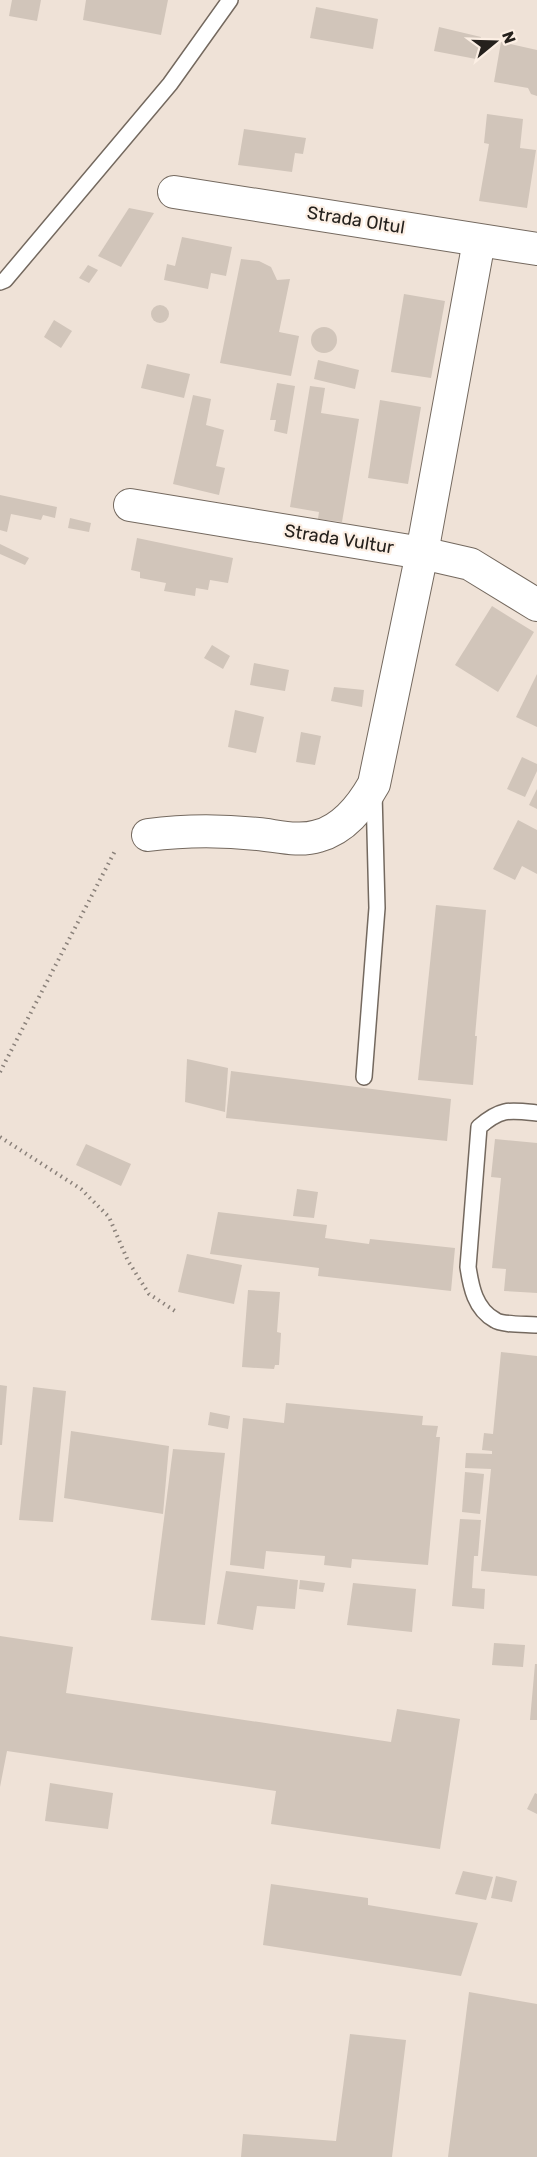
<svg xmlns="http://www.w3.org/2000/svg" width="537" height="2157" font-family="Rubik,sans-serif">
<rect width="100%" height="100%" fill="#efe2d7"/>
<g fill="#d1c5ba">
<polygon points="12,0 41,0 37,21 9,16"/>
<polygon points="86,0 168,0 161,35 83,20"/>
<polygon points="316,7 378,19 373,49 310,38"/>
<polygon points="439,27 481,37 476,59 434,51"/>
<polygon points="501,42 537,50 537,96 531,94 528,88 494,82"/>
<polygon points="487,114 523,119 520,148 536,150 527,208 479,201 489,144 484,143"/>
<polygon points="244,129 306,138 303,154 295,153 292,172 238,165"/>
<polygon points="129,208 154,213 121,267 98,256"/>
<polygon points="182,237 232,247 226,276 211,273 208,289 164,280 167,264 175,266"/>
<polygon points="241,259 259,261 271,267 277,280 290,279 279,332 299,336 291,376 220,363"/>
<polygon points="88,265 98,270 89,283 79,278"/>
<polygon points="404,294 445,301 431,378 391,372"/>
<circle cx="160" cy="314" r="9"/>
<polygon points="54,320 72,331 61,348 44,337"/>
<circle cx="324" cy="340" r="13"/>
<polygon points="318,360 359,370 355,389 314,379"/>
<polygon points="147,364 190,374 184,398 141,388"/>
<polygon points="277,383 295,386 287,434 274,431 276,420 270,420"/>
<polygon points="310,386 325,388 321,413 359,419 342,522 318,519 319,512 290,507"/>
<polygon points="193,395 211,399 206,425 224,430 216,466 225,468 219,495 173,484"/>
<polygon points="380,400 421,407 408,484 368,478"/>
<polygon points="0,495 57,507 55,518 43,515 41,520 11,514 7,532 0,530"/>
<polygon points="70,518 91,523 89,532 68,528"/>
<polygon points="137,538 233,558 228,583 210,580 208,590 196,588 195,596 164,591 166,583 140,578 140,572 131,570"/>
<polygon points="0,544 29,558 25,565 0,554"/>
<polygon points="492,606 534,632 498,692 455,665"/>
<polygon points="212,645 230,656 223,669 204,658"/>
<polygon points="254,663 289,670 285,691 250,685"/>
<polygon points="537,674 537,727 516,717"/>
<polygon points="334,687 364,690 362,707 331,701"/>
<polygon points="235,710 264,717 256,753 228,747"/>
<polygon points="301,732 321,736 315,765 296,762"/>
<polygon points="522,757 537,764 537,771 525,797 507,789"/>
<polygon points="537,789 537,809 529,805"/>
<polygon points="518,820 537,830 537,874 522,866 515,880 493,869"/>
<polygon points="436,905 486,910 475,1036 477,1036 473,1085 418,1080"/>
<polygon points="187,1059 228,1068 225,1112 185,1102"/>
<polygon points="231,1071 451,1099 447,1141 226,1118"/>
<polygon points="495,1139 537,1143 537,1293 504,1291 506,1269 492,1268 501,1178 491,1177"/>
<polygon points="86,1144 131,1164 121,1186 76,1165"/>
<polygon points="297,1189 318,1192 314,1218 293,1216"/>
<polygon points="218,1212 327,1225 325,1238 369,1244 370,1239 455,1248 451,1291 318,1276 319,1268 210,1254"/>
<polygon points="187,1254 242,1265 234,1304 178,1292"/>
<polygon points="248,1290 280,1292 277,1332 281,1333 279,1365 275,1365 274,1369 242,1367"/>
<polygon points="501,1352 537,1356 537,1576 481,1571 491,1469 465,1468 466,1453 492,1454 492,1451 482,1450 484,1433 493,1434"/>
<polygon points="0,1385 7,1386 2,1445 0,1445"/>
<polygon points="33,1387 66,1391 53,1522 19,1520"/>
<polygon points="286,1403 423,1416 422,1425 438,1426 436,1437 440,1437 428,1565 352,1559 351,1568 324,1565 325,1556 266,1551 264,1569 230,1565 243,1418 284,1423"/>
<polygon points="210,1412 230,1416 228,1429 208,1425"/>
<polygon points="71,1431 169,1446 163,1514 64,1498"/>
<polygon points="173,1449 225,1453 205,1625 151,1620"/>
<polygon points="465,1472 484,1474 480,1514 462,1512"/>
<polygon points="460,1519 481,1520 478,1556 474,1556 472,1588 485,1589 484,1609 452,1606"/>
<polygon points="226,1571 298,1580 295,1609 257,1606 253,1630 217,1624"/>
<polygon points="300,1580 325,1583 323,1592 299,1589"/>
<polygon points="353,1583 416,1589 412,1632 347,1625"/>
<polygon points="0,1636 73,1647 66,1693 391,1742 397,1709 460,1719 440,1849 271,1824 276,1791 7,1751 0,1787"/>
<polygon points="494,1643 525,1645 523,1667 492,1665"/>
<polygon points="535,1664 537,1664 537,1720 530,1720"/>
<polygon points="50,1783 113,1793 108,1829 45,1821"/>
<polygon points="535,1793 537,1794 537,1814 527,1809"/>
<polygon points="463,1871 493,1877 486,1900 455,1894"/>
<polygon points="496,1876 517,1881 512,1902 491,1898"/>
<polygon points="271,1884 368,1898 368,1905 478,1923 461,1976 263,1945"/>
<polygon points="469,1992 537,2004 537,2157 448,2157"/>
<polygon points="350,2034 406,2040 392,2157 241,2157 243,2134 336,2141"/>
</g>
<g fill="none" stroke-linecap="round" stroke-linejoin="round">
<defs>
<g id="service">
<polyline points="0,282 5,280 170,84 230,0"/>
<polyline points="364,1077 377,908 374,793"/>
<path d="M537,1113C509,1110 501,1108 479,1127L468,1267C471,1287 475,1309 495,1320C502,1325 527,1324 537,1325"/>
</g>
<g id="minor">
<polyline points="174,192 537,249"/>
<polyline points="130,505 422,553 470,564 537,605"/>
<path d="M148,835C185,830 221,830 258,834C278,836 299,842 318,836C344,829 361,807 374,784L422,553L479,241"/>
</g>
</defs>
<use href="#service" stroke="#74695f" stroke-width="18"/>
<use href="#minor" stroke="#74695f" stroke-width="34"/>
<g stroke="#8a817a" stroke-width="4" stroke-dasharray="1.5 4.5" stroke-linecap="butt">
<polyline points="0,1072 116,849"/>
<polyline points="0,1137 81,1189 109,1217 128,1261 149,1294 178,1313"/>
</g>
<use href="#service" stroke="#fff" stroke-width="15"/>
<use href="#minor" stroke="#fff" stroke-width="32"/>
</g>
<g text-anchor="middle" stroke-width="4.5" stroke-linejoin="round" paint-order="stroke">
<g font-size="18" fill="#25211d" stroke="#fcefe4">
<text transform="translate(356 220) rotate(9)" y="6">Strada Oltul</text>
<text transform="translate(339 539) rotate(9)" y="6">Strada Vultur</text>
</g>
</g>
<g transform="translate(495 42) rotate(71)" stroke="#fcefe4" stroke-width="4.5" paint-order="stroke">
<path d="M0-4.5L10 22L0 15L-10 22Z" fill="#25211d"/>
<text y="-9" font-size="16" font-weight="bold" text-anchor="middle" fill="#25211d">N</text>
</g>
</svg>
